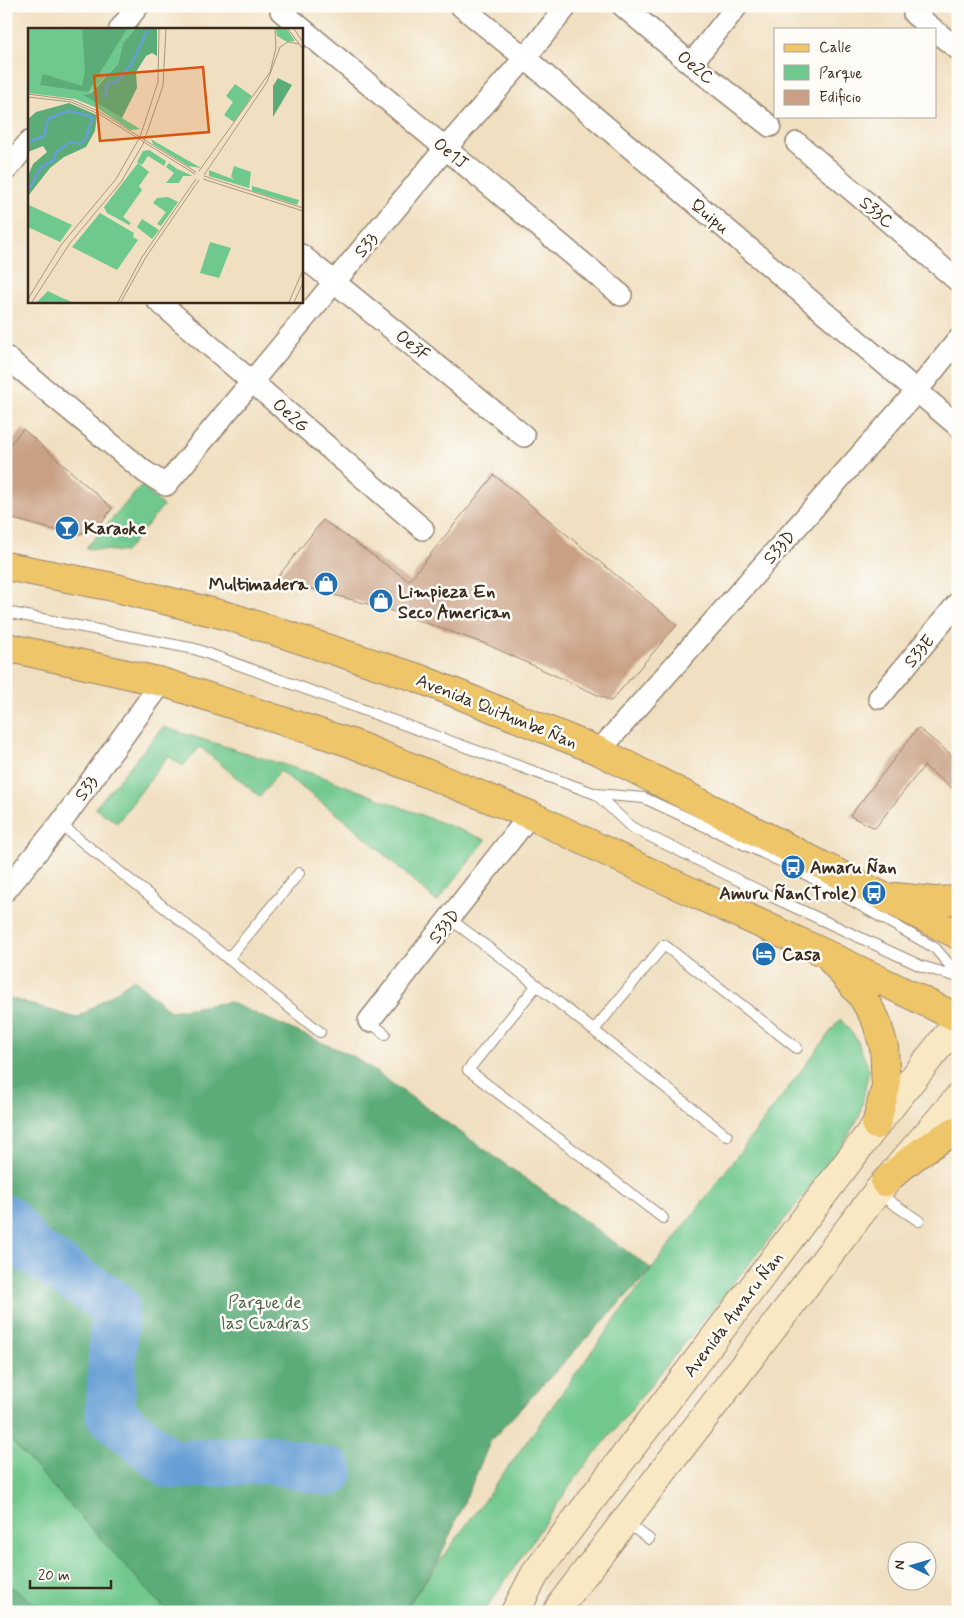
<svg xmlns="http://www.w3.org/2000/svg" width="964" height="1618" font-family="Mynerve,sans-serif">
<rect width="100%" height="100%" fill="#fdfcf7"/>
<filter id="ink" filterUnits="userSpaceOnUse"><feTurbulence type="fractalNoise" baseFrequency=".02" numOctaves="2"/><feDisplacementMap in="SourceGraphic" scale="10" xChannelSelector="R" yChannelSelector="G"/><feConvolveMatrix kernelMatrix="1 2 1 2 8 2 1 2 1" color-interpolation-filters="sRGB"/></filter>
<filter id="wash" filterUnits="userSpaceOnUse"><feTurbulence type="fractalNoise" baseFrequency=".0096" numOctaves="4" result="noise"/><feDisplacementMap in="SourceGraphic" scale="20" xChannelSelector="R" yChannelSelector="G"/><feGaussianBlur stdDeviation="1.12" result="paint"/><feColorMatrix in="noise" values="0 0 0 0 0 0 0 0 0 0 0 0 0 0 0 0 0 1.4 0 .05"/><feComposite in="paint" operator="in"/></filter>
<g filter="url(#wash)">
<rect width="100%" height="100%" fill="#f0dfc0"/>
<g fill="#6fc88e" stroke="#557956">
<polygon points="142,485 163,506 125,552 86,548"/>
<polygon points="163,727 323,777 486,840 437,902 349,823 280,771 260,797 200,747 183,766 168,756 117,823 95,808"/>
<polygon points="840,1019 856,1038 869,1069 860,1115 836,1156 574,1480 484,1612 403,1612 652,1269"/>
<polygon points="6,1435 168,1612 6,1612"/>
</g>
<g fill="#5bac79" stroke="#4b6b4c">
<polygon points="134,979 170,1011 229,1002 355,1057 652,1269 491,1440 439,1560 403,1612 168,1612 6,1435 6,997 77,1018"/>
<polygon points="6,1583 46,1612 6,1612"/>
</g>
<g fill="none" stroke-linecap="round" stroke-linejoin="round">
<polyline stroke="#669fd5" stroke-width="49" points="6,1219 31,1250 115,1305 110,1414 171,1465 269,1459 329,1472"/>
</g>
<g id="blocks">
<g fill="#c9a084">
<polygon points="23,429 112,508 98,528 79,534 54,530 6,517 6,449"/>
<polygon points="494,475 677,625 611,701 486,644 386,609 276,579 323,520 409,581"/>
<polygon points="918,728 958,760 958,793 924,766 875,828 850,816"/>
</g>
</g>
</g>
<g filter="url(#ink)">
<use href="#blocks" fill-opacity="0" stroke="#96846f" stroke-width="1"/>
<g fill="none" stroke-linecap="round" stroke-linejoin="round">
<defs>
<g id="lane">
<polyline points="6,612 195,649 596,794 644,798 793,867 935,948 958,975"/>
<polyline points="596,794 631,827 764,893 921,966 958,977"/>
<polyline points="60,824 320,1032"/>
<polyline points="450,919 506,961 727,1136"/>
<polyline points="228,959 299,873"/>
<polyline points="537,985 468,1070 663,1218"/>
<polyline points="369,1021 385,1034"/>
<polyline points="594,1030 664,945 797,1048"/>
<polyline points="877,1193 919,1221"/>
<polyline points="626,1522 649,1539"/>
</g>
<g id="street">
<polyline points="461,6 525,58 958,426"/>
<polyline points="623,6 691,64 770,126"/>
<polyline points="281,11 621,295"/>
<polyline points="914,14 933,29"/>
<polyline points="120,29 138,6"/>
<polyline points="935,31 958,49"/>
<polyline points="691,64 737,6"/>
<polyline points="797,143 958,281"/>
<polyline points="6,170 29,142"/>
<polyline points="301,255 524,436"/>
<polyline points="158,301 423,529"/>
<polyline points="6,357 145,472 166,485 445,149 525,58 567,6"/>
<polyline points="879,698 958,603"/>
<polyline points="599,751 916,392 958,340"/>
<polyline points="6,890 60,824 162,682"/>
<polyline points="369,1021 530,815"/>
</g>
<g id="secondary">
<polyline points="515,1612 535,1574 876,1125 958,1022"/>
<polyline points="557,1612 562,1603 877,1192 958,1098"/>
</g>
<g id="primary">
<polyline points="6,566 108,586 228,616 418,678 599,751 958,935"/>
<polyline points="6,647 162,682 351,743 530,815 666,880 826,954 958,1018"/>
<polyline points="895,897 934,901 958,900"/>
<polyline points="833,962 862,996 876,1020 884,1047 886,1086 876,1125"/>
<path d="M885,1182C908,1160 929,1144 958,1130"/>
</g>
</defs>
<use href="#lane" stroke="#96846f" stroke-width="12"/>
<use href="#street" stroke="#96846f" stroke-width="24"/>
<use href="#secondary" stroke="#96846f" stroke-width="30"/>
<use href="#primary" stroke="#96846f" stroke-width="30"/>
<use href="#lane" stroke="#fff" stroke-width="10"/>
<use href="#street" stroke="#fff" stroke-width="21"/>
<use href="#secondary" stroke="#f8e8c3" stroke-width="28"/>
<use href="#primary" stroke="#eec569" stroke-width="28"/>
</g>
</g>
<defs>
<symbol id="bar-disc" viewBox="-11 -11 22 22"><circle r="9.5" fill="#1f6fb2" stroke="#fdfcf7"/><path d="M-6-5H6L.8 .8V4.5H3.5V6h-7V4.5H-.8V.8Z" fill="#fff"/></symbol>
<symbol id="shop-disc" viewBox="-11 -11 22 22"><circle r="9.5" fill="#1f6fb2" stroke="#fdfcf7"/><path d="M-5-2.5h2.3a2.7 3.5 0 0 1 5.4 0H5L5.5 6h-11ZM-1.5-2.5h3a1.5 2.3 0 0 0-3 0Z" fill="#fff"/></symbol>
<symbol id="bus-disc" viewBox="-11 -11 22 22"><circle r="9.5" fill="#1f6fb2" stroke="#fdfcf7"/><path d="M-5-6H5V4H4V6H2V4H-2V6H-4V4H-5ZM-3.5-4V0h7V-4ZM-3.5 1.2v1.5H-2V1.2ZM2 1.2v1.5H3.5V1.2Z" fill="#fff"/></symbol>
<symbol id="hotel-disc" viewBox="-11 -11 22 22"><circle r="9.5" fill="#1f6fb2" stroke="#fdfcf7"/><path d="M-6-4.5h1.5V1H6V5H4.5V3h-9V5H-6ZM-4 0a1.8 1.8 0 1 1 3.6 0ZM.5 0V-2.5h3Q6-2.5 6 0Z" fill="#fff"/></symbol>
</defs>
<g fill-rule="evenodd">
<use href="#bar-disc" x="53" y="514" width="28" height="28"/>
<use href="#shop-disc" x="312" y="570" width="28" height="28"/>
<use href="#shop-disc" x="367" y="587" width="28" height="28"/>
<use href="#bus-disc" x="779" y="853" width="28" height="28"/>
<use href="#bus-disc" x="860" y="879" width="28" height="28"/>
<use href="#hotel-disc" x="750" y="940" width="28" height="28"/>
</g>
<g text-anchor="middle" stroke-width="5" stroke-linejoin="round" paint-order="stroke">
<g font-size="18" fill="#3b2a1e" stroke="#fdfcf7">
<text transform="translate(696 67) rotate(39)" y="6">Oe2C</text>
<text transform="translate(451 153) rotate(39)" y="6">Oe1J</text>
<text transform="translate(877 212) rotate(40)" y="6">S33C</text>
<text transform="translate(710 216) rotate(40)" y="6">Quipu</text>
<text transform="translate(366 245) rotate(-50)" y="6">S33</text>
<text transform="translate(413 345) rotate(39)" y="6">Oe3F</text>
<text transform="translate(291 415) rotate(41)" y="6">Oe2G</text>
<text transform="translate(779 547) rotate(-49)" y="6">S33D</text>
<text transform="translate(919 651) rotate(-50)" y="6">S33E</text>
<text transform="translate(497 711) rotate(22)" y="6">Avenida Quitumbe Ñan</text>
<text transform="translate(86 788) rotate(-54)" y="6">S33</text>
<text transform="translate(444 926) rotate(-52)" y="6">S33D</text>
<text transform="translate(733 1314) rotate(-53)" y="6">Avenida Amaru Ñan</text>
</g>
<g font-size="18" font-weight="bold" fill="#3b2a1e" stroke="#fdfcf7" text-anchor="start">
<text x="84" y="534">Karaoke</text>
<text x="308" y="590" text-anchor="end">Multimadera</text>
<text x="398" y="597">Limpieza En<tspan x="398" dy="21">Seco American</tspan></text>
<text x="810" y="873">Amaru Ñan</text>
<text x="856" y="899" text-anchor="end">Amuru Ñan(Trole)</text>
<text x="782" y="960">Casa</text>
</g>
<g font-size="18" fill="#4d6145" stroke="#fdfcf7">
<text x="265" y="1308">Parque de<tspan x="265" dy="21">las Cuadras</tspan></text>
</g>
</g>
<g transform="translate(28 28)">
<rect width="275" height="275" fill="#f0dfc0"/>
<path d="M0,1H107L95,15L90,36L62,65L56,67L112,101L102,102L69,80L47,71L0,65ZM248,1H259L267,13L259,14L249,8ZM207,56L224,68L206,94L196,87L205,74L198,68ZM123,111L126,113L173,140L160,138L125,116ZM121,122L138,133L136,138L120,128L114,137L109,134L115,123ZM110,135L121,144L111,158L114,162L95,189L103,195L101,197L79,185L76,179ZM141,135L149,141L165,148H155L151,155H138L146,145L138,139ZM206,138L223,144L221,160L181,148V142L207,152L203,149ZM224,158L271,172L269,177L224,163ZM140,169L150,174L133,198L129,196L138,184L125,175L129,170ZM1,177L44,197L32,214L0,199ZM72,185L106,205L105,209L110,212L89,242L44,219ZM114,191L131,202L124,211L109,199ZM182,214L203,220L191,250L172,245ZM20,263L32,269L44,274H9Z" fill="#6fc88e"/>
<path d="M54,1H99L60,64L12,57L15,46L54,58L57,44ZM107,1H129V28L124,25L118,28L108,44L109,60L94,90L55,67L63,65L90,36L95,15ZM250,50L264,57L245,89V58ZM41,75L69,87L67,103L58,119L36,129L22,140L0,168V148L5,136L19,124L15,118L0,124V91L8,84Z" fill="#5bac79"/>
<path fill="none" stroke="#669fd5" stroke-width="2.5" d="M78,70V59L81,55L88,54L103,37L120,1M0,114L16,108L20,91L34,85L42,83L65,89M0,163L14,138L25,133L28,124L42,114L52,116L57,112L65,89"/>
<path fill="none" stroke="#a8977f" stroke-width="1" d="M260,1L275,21M266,1L275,14M0,66L44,72L72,84L168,144M0,69L43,74L71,86L167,146M171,143L242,44L248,20L247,1M176,147L239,54L252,19L260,14L271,16M176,148L275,180M175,151L275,183M0,271L33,217L88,151L112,109L130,54L131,1M4,274L42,215L93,154L115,116L135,58L138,1M90,274L114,229L168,151M93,274L118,229L171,152M261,274L275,242M266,274L275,255"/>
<path fill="#d7540e" fill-opacity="0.15" stroke="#d7540e" stroke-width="2.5" d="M175,39L181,104L72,113L66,48Z"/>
<rect width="275" height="275" fill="none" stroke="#3b2a1e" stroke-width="2.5"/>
</g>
<rect width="964" height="1618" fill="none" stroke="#fdfcf7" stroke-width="25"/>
<rect x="774" y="28" width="162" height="90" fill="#fdfcf7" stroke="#afa8a0"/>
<rect x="784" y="44" width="25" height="8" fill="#eec569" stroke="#afa8a0"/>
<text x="819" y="52" font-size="15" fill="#3b2a1e">Calle</text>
<rect x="784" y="65" width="25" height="15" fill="#6fc88e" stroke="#afa8a0"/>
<text x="819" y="78" font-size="15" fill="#3b2a1e">Parque</text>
<rect x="784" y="90" width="25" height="15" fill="#c9a084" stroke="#afa8a0"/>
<text x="819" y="102" font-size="15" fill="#3b2a1e">Edificio</text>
<g transform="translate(912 1566) rotate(275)"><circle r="24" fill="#fdfcf7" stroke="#afa8a0"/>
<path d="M0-4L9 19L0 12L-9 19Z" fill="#1f6fb2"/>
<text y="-8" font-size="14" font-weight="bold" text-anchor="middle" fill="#3b2a1e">N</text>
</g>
<path d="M30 1580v8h81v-8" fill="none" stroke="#3b2a1e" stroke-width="2.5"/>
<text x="38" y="1580" font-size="15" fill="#3b2a1e" stroke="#fdfcf7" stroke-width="4" paint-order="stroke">20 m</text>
</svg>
